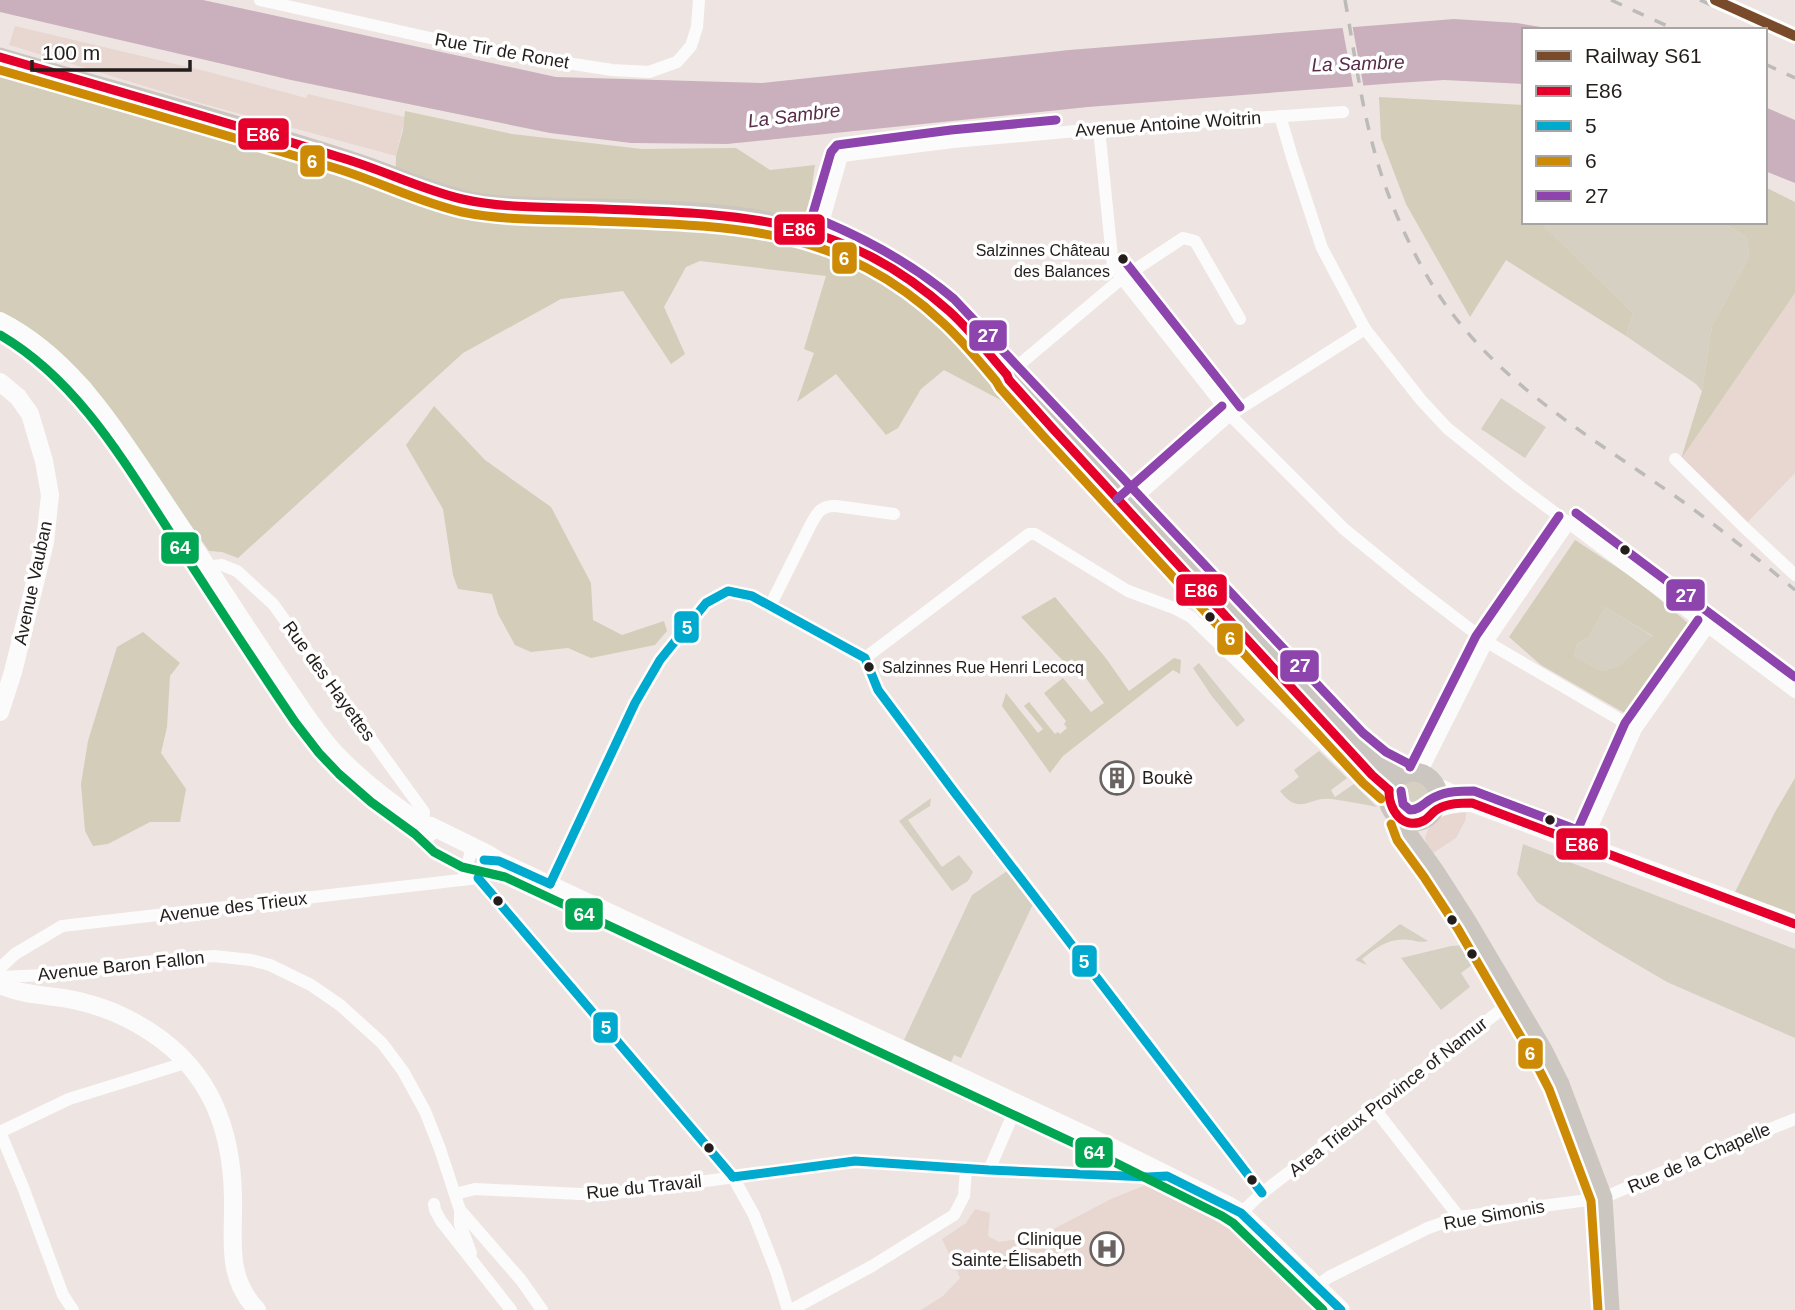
<svg xmlns="http://www.w3.org/2000/svg" width="1795" height="1310" font-family="Arial,sans-serif">
<rect width="100%" height="100%" fill="#eee5e2"/>
<g fill="#e8d7d0">
<polygon points="15,26 209,72 306,98 308,94 405,117 396,156 200,103 9,45"/>
<polygon points="1795,293 1795,473 1744,526 1681,459"/>
<polygon points="1467,810 1465,821 1456,838 1430,855 1425,838 1430,824 1445,811"/>
<polygon points="1146,1185 1179,1189 1235,1220 1338,1310 921,1310 943,1296 960,1278 942,1239 966,1223 975,1209 990,1213 988,1236 999,1242 1042,1235 1113,1198"/>
</g>
<g fill="#d5d0c2">
<polygon points="1540,222 1721,222 1747,237 1749,257 1712,326 1702,391 1696,384 1626,336 1633,313"/>
<polygon points="1501,398 1546,427 1525,458 1481,429"/>
<polygon points="1605,607 1654,637 1619,666 1602,671 1574,656 1577,644 1589,637"/>
<polygon points="1199,663 1245,720 1237,727 1211,695 1193,668"/>
<path d="M1319,751L1347,778L1331,790L1335,797L1354,784L1377,807C1362,804 1347,801 1331,799C1309,796 1300,817 1280,791L1299,777L1294,770Z"/>
<circle cx="1413" cy="796" r="16"/>
<polygon points="931,798 930,806 908,820 942,867 959,855 973,872 968,881 952,891 899,821"/>
<polygon points="1523,844 1795,949 1795,1038 1667,982 1602,944 1537,902 1517,874"/>
<polygon points="1007,871 1033,904 961,1058 954,1055 951,1062 904,1040 972,895"/>
<path d="M1400,924L1428,941C1420,943 1418,941 1410,940C1390,937 1377,947 1362,959L1367,965L1355,960Z"/>
<path d="M1467,945C1481,959 1475,963 1461,973L1470,987L1441,1010L1401,958L1451,946Z"/>
</g>
<g fill="#d3cdb9" fill-rule="evenodd">
<polygon points="0,71 395,189 396,156 403,130 405,111 512,134 642,149 736,148 770,170 815,165 808,214 815,245 856,257 900,287 984,360 1016,397 1010,405 944,370 921,389 898,428 886,435 836,374 797,402 814,353 804,349 826,276 700,261 686,267 664,307 685,354 671,364 623,291 561,299 463,353 238,558 222,552 209,551 90,382 49,344 0,314"/>
<polygon points="1379,97 1524,105 1524,222 1540,222 1633,313 1626,336 1506,260 1470,317 1406,204 1381,138"/>
<polygon points="1765,187 1795,202 1795,293 1681,459 1702,391 1712,326 1749,257 1747,237 1721,222 1765,222"/>
<polygon points="434,406 485,460 551,507 591,583 593,620 622,635 664,621 667,631 655,645 591,658 568,648 531,652 515,645 498,614 492,594 458,589 453,575 443,509 406,445"/>
<path d="M1575,540L1638,581L1695,629L1635,711L1628,715L1541,665L1509,637ZM1605,607L1653,636L1619,666L1602,671L1574,656L1577,644L1589,637Z"/>
<polygon points="1055,597 1105,657 1129,691 1174,658 1181,660 1180,674 1173,670 1063,756 1050,773 1002,706 1006,693 1038,733 1043,729 1024,706 1029,702 1055,734 1058,732 1060,734 1067,728 1064,724 1066,721 1044,693 1063,678 1091,712 1104,703 1072,659 1066,664 1021,617"/>
<polygon points="143,632 180,663 170,676 167,727 161,753 186,789 180,822 150,822 108,844 93,846 85,831 81,784 88,741 117,647"/>
<polygon points="1795,778 1795,919 1733,896 1775,812"/>
</g>
<g fill="#cab0bd">
<polygon points="0,0 203,0 556,77 762,83 1069,50 1454,19 1517,23 1559,30 1524,30 1524,84 1444,80 1397,83 1088,107 727,144 631,143 550,133 291,80 0,12"/>
<polygon points="1765,107 1795,120 1795,183 1765,171"/>
</g>
<polygon fill="#eee5e2" points="1352,24 1364,89 1354,90 1342,25"/>
<g fill="none" stroke-linecap="round" stroke-linejoin="round">
<g stroke="#fcfbfb" stroke-width="12">
<polyline points="260,0 484,50 612,70 649,72 677,62 691,46 697,27 699,0"/>
<polyline points="1280,116 1292,157 1322,248 1365,329 1421,400 1447,428 1519,486 1795,692"/>
<polyline points="1099,129 1113,267 1230,415 1344,529 1415,587 1487,642 1636,729"/>
<polyline points="820,233 842,156 953,142 1110,128 1343,112"/>
<polyline points="1007,375 1121,279 1183,238 1195,241 1240,319"/>
<polyline points="1675,459 1746,529 1795,575"/>
<polyline points="1125,508 1230,415 1365,329"/>
<polyline points="209,568 214,566 222,565 237,571 273,604 424,812 423,825"/>
<path d="M770,606L810,526C817,513 821,505 836,506L894,514"/>
<polyline points="865,658 1029,534 1035,534 1128,591 1174,608 1191,617 1348,768 1353,772 1372,775"/>
<polyline points="1421,773 1487,642 1569,523"/>
<polyline points="1584,845 1636,729 1708,627"/>
<polyline points="478,878 733,1177 754,1215 776,1271 788,1310"/>
<polyline points="463,880 471,851 486,853 478,878"/>
<polyline points="550,884 635,703 660,660 706,603 720,594 728,591 752,596 865,658 878,690 955,793 1014,868 1262,1193"/>
<polyline points="0,968 15,954 62,926 478,878"/>
<polyline points="0,977 68,974 144,962 214,956 251,960 270,965 311,985 340,1005 382,1043 403,1071 425,1111 440,1149 460,1210 521,1280 542,1310"/>
<polyline points="1374,1108 1459,1217"/>
<polyline points="0,1132 69,1099 188,1062"/>
<polyline points="0,1132 23,1187 63,1295 73,1310"/>
<polyline points="989,1170 1018,1103"/>
<polyline points="455,1194 475,1189 601,1195 855,1161 989,1170 1148,1177 1166,1176"/>
<polyline points="434,1204 435,1210 441,1221 511,1310"/>
<polyline points="460,1210 460,1224 471,1253"/>
<polyline points="1241,1213 1262,1193 1514,1000"/>
<polyline points="1317,1286 1329,1277 1428,1228 1459,1217 1603,1198 1672,1168 1795,1119"/>
<polyline points="791,1310 872,1266 954,1215 964,1196 966,1169"/>
</g>
<g stroke="#fcfbfb" stroke-width="18">
<path d="M0,321C65,354 105,414 145,473C190,539 232,607 277,673C296,700 314,731 337,755C363,782 392,804 423,825L429,833"/>
<polyline points="0,382 18,397 30,414 44,461 50,495 45,542 13,672 0,712"/>
<polyline points="1437,789 1442,789 1472,803 1795,924"/>
<path d="M1435,810C1446,804 1459,803 1472,803"/>
<polyline points="423,825 431,826 486,853 499,861 1113,1148 1228,1205 1241,1213 1341,1310"/>
<path d="M0,985C20,994 41,995 63,998C94,1003 125,1015 152,1033C211,1072 232,1130 233,1198C234,1240 225,1276 257,1310"/>
</g>
<g stroke="#cbc6c0" stroke-width="19">
<path d="M0,57C115,91 232,122 346,159C385,171 422,189 462,199C489,206 517,206 545,207C576,208 607,208 639,209C759,213 855,225 948,310C975,335 997,365 1024,391L1355,742L1379,762L1403,775"/>
<polyline points="1354,755 1389,790"/>
<circle cx="1413" cy="797" r="25"/>
<polyline points="1403,820 1408,834 1434,870 1468,923 1543,1050 1560,1084 1603,1198 1610,1310"/>
</g>
<g stroke="#bdbaba" stroke-width="3.5" stroke-dasharray="12 12" stroke-linecap="butt">
<path d="M1345,0C1354,49 1360,98 1373,146C1384,189 1402,231 1423,269C1483,377 1585,432 1682,501C1721,529 1758,559 1795,590"/>
<polyline points="1611,0 1676,30"/>
<polyline points="1700,0 1795,42"/>
<polyline points="1765,64 1795,78"/>
</g>
<defs>
<g id="bus-1">
<path d="M0,57C113,90 226,122 339,157C381,169 420,189 462,199C505,209 559,207 603,209C739,214 841,215 949,311C970,330 988,353 1007,375L1009,380L1054,430L1372,775L1389,790"/>
<path d="M1389,790C1388,809 1403,832 1425,820C1430,817 1433,811 1438,809C1448,803 1461,803 1472,803L1795,924"/>
</g>
<g id="bus-2">
<polyline points="484,860 499,861 550,884"/>
<polyline points="478,878 733,1177"/>
<polyline points="550,884 635,703 660,660 706,603 728,591 752,596 865,658 878,690 955,793 1262,1193"/>
<polyline points="733,1177 855,1161 989,1170 1148,1177 1167,1176 1241,1213 1341,1310"/>
</g>
<g id="bus-3">
<path d="M0,70C112,102 224,134 335,168C378,181 418,202 462,212C505,221 552,219 596,221C729,226 838,225 942,322C962,340 979,361 996,381L1000,388L1045,438L1363,783L1381,799"/>
<polyline points="1391,824 1397,840 1424,877 1458,929 1532,1056 1549,1089 1591,1201 1598,1310"/>
</g>
<g id="bus-4">
<path d="M825,222C872,242 915,266 954,299L1363,733L1386,752L1409,764"/>
<polyline points="808,230 831,152 837,145 951,130 1056,120"/>
<polyline points="1123,259 1240,407"/>
<polyline points="1117,499 1222,406"/>
<polyline points="1576,513 1795,677"/>
<polyline points="1410,767 1476,636 1559,516"/>
<path d="M1401,791L1403,804L1410,810C1421,810 1425,801 1435,797C1447,791 1461,791 1474,791L1588,834"/>
<polyline points="1573,840 1625,723 1698,620"/>
</g>
<path id="bus-5" d="M0,335C79,381 126,465 175,540C215,601 254,662 295,722L319,753L339,774L371,802L415,834L434,852L462,867L505,877L1108,1159L1222,1216L1233,1223L1323,1310"/>
</defs>
<use href="#bus-1" stroke="#fff" stroke-width="14"/>
<use href="#bus-2" stroke="#fff" stroke-width="14"/>
<use href="#bus-3" stroke="#fff" stroke-width="14"/>
<use href="#bus-4" stroke="#fff" stroke-width="14"/>
<use href="#bus-5" stroke="#fff" stroke-width="14"/>
<use href="#bus-1" stroke="#e4002b" stroke-width="9"/>
<use href="#bus-2" stroke="#00a9ce" stroke-width="9"/>
<use href="#bus-3" stroke="#cd8b05" stroke-width="9"/>
<use href="#bus-4" stroke="#8e44ad" stroke-width="9"/>
<use href="#bus-5" stroke="#00a651" stroke-width="9"/>
<defs>
<polyline id="rail-1" points="1715,0 1795,36"/>
</defs>
<use href="#rail-1" stroke="#fff" stroke-width="16"/>
<use href="#rail-1" stroke="#7a4b2a" stroke-width="10"/>
</g>
<defs>
<symbol id="building-ring" viewBox="-11 -11 22 22"><circle r="9.5" fill="#fff" stroke="#6a6361" stroke-width="1.5"/><path d="M-4-6H4V6H1V3H-1V6H-4ZM-2.5-4.3h1.7v1.8h-1.7ZM.8-4.3h1.7v1.8H.8ZM-2.5-1h1.7V.8h-1.7ZM.8-1h1.7V.8H.8Z" fill="#6a6361"/></symbol>
<symbol id="hospital-ring" viewBox="-11 -11 22 22"><circle r="9.5" fill="#fff" stroke="#6a6361" stroke-width="1.5"/><path d="M-5-5h3v3.5h4V-5h3V5h-3V1.5h-4V5h-3Z" fill="#6a6361"/></symbol>
</defs>
<g fill-rule="evenodd">
<use href="#building-ring" x="1098" y="759" width="38" height="38"/>
<use href="#hospital-ring" x="1088" y="1230" width="38" height="38"/>
</g>
<g fill="#231d1b" stroke="#fff" stroke-width="2.5">
<circle cx="1123" cy="259" r="6"/>
<circle cx="1625" cy="550" r="6"/>
<circle cx="1210" cy="617" r="6"/>
<circle cx="869" cy="667" r="6"/>
<circle cx="1550" cy="820" r="6"/>
<circle cx="498" cy="901" r="6"/>
<circle cx="1452" cy="920" r="6"/>
<circle cx="1472" cy="954" r="6"/>
<circle cx="709" cy="1148" r="6"/>
<circle cx="1252" cy="1180" r="6"/>
</g>
<g text-anchor="middle" stroke-width="7" stroke-linejoin="round" paint-order="stroke">
<g font-size="16" fill="#231d1b" stroke="#fff" text-anchor="end">
<text x="1110" y="256">Salzinnes Château<tspan x="1110" dy="21">des Balances</tspan></text>
<text x="882" y="673" text-anchor="start">Salzinnes Rue Henri Lecocq</text>
</g>
<g font-size="18" fill="#231d1b" stroke="#fff">
<text transform="translate(502 51) rotate(10)" y="6">Rue Tir de Ronet</text>
<text transform="translate(1168 124) rotate(-4)" y="6">Avenue Antoine Woitrin</text>
<text transform="translate(33 583) rotate(-78)" y="6">Avenue Vauban</text>
<text transform="translate(329 681) rotate(54)" y="6">Rue des Hayettes</text>
<text transform="translate(233 907) rotate(-7)" y="6">Avenue des Trieux</text>
<text transform="translate(121 966) rotate(-6)" y="6">Avenue Baron Fallon</text>
<text transform="translate(1388 1097) rotate(-38)" y="6">Area Trieux Province of Namur</text>
<text transform="translate(1699 1158) rotate(-23)" y="6">Rue de la Chapelle</text>
<text transform="translate(644 1187) rotate(-6)" y="6">Rue du Travail</text>
<text transform="translate(1494 1215) rotate(-10)" y="6">Rue Simonis</text>
</g>
<g font-size="18" fill="#231d1b" stroke="#fff" text-anchor="start">
<text x="1142" y="784">Boukè</text>
<text x="1082" y="1245" text-anchor="end">Clinique<tspan x="1082" dy="21">Sainte-Élisabeth</tspan></text>
</g>
<g font-size="19" font-style="italic" fill="#582c49" stroke="#fff">
<text transform="translate(1358 63) rotate(-2)" y="7">La Sambre</text>
<text transform="translate(794 115) rotate(-7)" y="7">La Sambre</text>
</g>
</g>
<g stroke="#fff" stroke-width="2.5">
<rect x="237" y="117" width="53" height="34" rx="7" fill="#e4002b"/>
<rect x="299" y="144" width="27" height="34" rx="7" fill="#cd8b05"/>
<rect x="773" y="213" width="53" height="33" rx="7" fill="#e4002b"/>
<rect x="831" y="241" width="27" height="34" rx="7" fill="#cd8b05"/>
<rect x="968" y="319" width="40" height="33" rx="7" fill="#8e44ad"/>
<rect x="160" y="531" width="40" height="34" rx="7" fill="#00a651"/>
<rect x="1175" y="573" width="53" height="34" rx="7" fill="#e4002b"/>
<rect x="1665" y="578" width="41" height="34" rx="7" fill="#8e44ad"/>
<rect x="673" y="610" width="27" height="34" rx="7" fill="#00a9ce"/>
<rect x="1216" y="622" width="28" height="34" rx="7" fill="#cd8b05"/>
<rect x="1279" y="649" width="41" height="34" rx="7" fill="#8e44ad"/>
<rect x="1555" y="827" width="54" height="34" rx="7" fill="#e4002b"/>
<rect x="564" y="897" width="40" height="34" rx="7" fill="#00a651"/>
<rect x="1071" y="944" width="27" height="34" rx="7" fill="#00a9ce"/>
<rect x="592" y="1011" width="27" height="33" rx="7" fill="#00a9ce"/>
<rect x="1517" y="1037" width="27" height="33" rx="7" fill="#cd8b05"/>
<rect x="1074" y="1136" width="40" height="33" rx="7" fill="#00a651"/>
</g>
<g font-size="19" text-anchor="middle" font-weight="bold" fill="#fff">
<text x="263" y="141">E86</text>
<text x="312" y="168">6</text>
<text x="799" y="236">E86</text>
<text x="844" y="265">6</text>
<text x="988" y="342">27</text>
<text x="180" y="554">64</text>
<text x="1201" y="597">E86</text>
<text x="1686" y="602">27</text>
<text x="687" y="634">5</text>
<text x="1230" y="645">6</text>
<text x="1300" y="672">27</text>
<text x="1582" y="851">E86</text>
<text x="584" y="921">64</text>
<text x="1084" y="968">5</text>
<text x="606" y="1034">5</text>
<text x="1530" y="1060">6</text>
<text x="1094" y="1159">64</text>
</g>
<rect x="1522" y="28" width="245" height="196" fill="#ffffff" stroke="#a7a5a4" stroke-width="2"/>
<rect x="1536" y="51" width="35" height="10" fill="#7a4b2a" stroke="#a7a5a4" stroke-width="2"/>
<text x="1585" y="63" font-size="21" fill="#231d1b">Railway S61</text>
<rect x="1536" y="86" width="35" height="10" fill="#e4002b" stroke="#a7a5a4" stroke-width="2"/>
<text x="1585" y="98" font-size="21" fill="#231d1b">E86</text>
<rect x="1536" y="121" width="35" height="10" fill="#00a9ce" stroke="#a7a5a4" stroke-width="2"/>
<text x="1585" y="133" font-size="21" fill="#231d1b">5</text>
<rect x="1536" y="156" width="35" height="10" fill="#cd8b05" stroke="#a7a5a4" stroke-width="2"/>
<text x="1585" y="168" font-size="21" fill="#231d1b">6</text>
<rect x="1536" y="191" width="35" height="10" fill="#8e44ad" stroke="#a7a5a4" stroke-width="2"/>
<text x="1585" y="203" font-size="21" fill="#231d1b">27</text>
<path d="M32 60v10h158v-10" fill="none" stroke="#231d1b" stroke-width="3.5"/>
<text x="42" y="60" font-size="21" fill="#231d1b" stroke="#ffffff" stroke-width="5" paint-order="stroke">100 m</text>
</svg>
